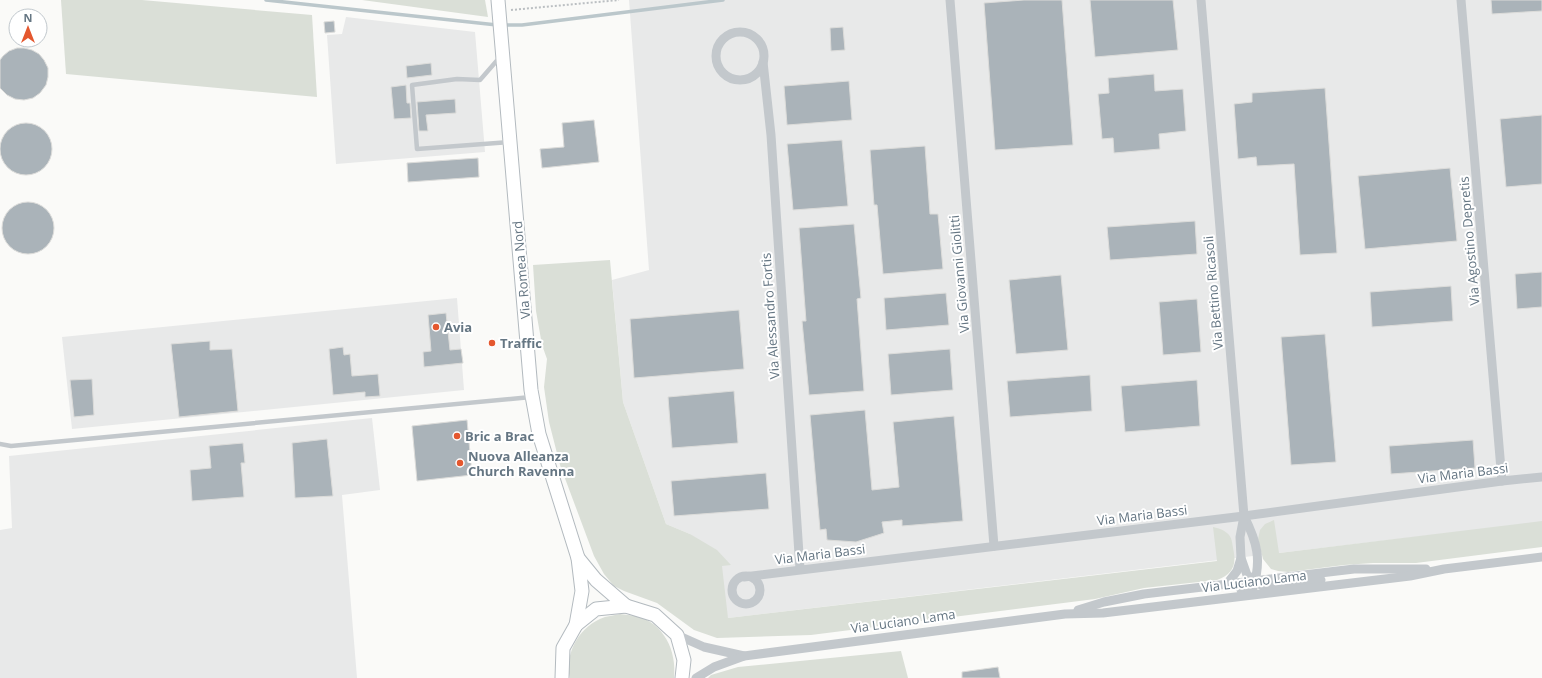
<svg xmlns="http://www.w3.org/2000/svg" width="1542" height="678" font-family="'Open Sans',sans-serif">
<rect width="100%" height="100%" fill="#fafaf8"/>
<g fill="#e8e9e9">
<polygon points="629,0 1542,0 1542,522 728,618 690,534 666,524 623,402 612,280 649,270"/>
<polygon points="346,17 475,32 485,152 336,164 327,35 342,34"/>
<polygon points="457,298 464,390 72,429 62,337"/>
<polygon points="372,418 380,490 342,495 357,678 0,678 0,530 12,528 9,456"/>
</g>
<g fill="#dadfd7">
<polygon points="61,0 142,0 312,15 317,97 66,74"/>
<polygon points="362,0 485,0 488,17"/>
<path d="M610,260L623,402L666,524L690,534L717,550L731,565L722,566L728,618L1217,561L1213,527C1218,528 1224,530 1227,533C1232,537 1232,542 1233,548C1237,565 1233,574 1217,580L1144,588L1095,599L811,635L717,638L694,630L657,603L624,591L614,586L604,574L594,556L560,465L549,422L544,387L547,359L542,345L536,311L533,265Z"/>
<polygon points="1274,520 1279,553 1542,521 1542,547 1416,563 1373,563 1344,565 1288,572 1278,571 1271,569 1263,559 1258,539 1260,530 1265,524"/>
<path d="M620,614C625,615 631,615 636,616C664,623 677,651 674,678H570C564,653 580,625 605,617C610,616 615,615 620,614Z"/>
<polygon points="901,651 908,678 708,678 711,675 738,667"/>
</g>
<g fill="none" stroke-linecap="round" stroke-linejoin="round">
<g stroke="#bbc7cb" stroke-width="3.5">
<polyline points="266,0 497,25"/>
<polyline points="503,25 522,25 723,0"/>
</g>
</g>
<g fill="#aab3b9" stroke="#dcdcda">
<polygon points="1024,0 1062,0 1073,145 995,150 984,3"/>
<polygon points="1090,0 1173,0 1178,50 1095,57"/>
<polygon points="1491,0 1542,0 1542,11 1492,14"/>
<polygon points="334,21 335,32 325,33 324,22"/>
<polygon points="843,27 845,50 831,51 830,28"/>
<polygon points="17,48 24,48 32,50 39,54 44,60 48,68 48,77 46,85 40,93 33,98 24,100 15,99 7,95 0,88 0,60 3,56 9,51"/>
<polygon points="431,63 432,75 407,78 406,66"/>
<polygon points="1154,74 1155,91 1183,89 1186,131 1159,134 1160,149 1114,153 1113,138 1102,139 1098,94 1109,93 1108,78"/>
<polygon points="849,81 852,120 787,125 784,86"/>
<polygon points="406,85 407,103 410,103 411,118 394,119 391,87"/>
<polygon points="1325,88 1337,253 1300,255 1294,164 1257,166 1256,157 1238,159 1234,104 1252,102 1252,93"/>
<polygon points="455,99 456,113 426,115 428,131 419,131 417,102"/>
<polygon points="1542,115 1542,184 1506,187 1500,119"/>
<polygon points="594,120 599,162 542,168 540,149 564,147 562,123"/>
<circle cx="26" cy="149" r="26"/>
<polygon points="842,140 848,206 793,210 787,144"/>
<polygon points="925,146 930,214 938,214 943,269 883,274 877,205 874,205 870,150"/>
<polygon points="478,158 479,177 408,182 407,163"/>
<polygon points="1450,168 1457,241 1365,249 1358,176"/>
<circle cx="28" cy="228" r="26"/>
<polygon points="1195,221 1197,254 1110,260 1107,227"/>
<polygon points="854,224 861,298 857,299 864,391 809,395 802,321 806,321 799,228"/>
<polygon points="1542,272 1542,307 1517,309 1515,274"/>
<polygon points="1061,275 1068,350 1016,354 1009,280"/>
<polygon points="1451,286 1453,321 1372,327 1370,292"/>
<polygon points="946,293 949,325 886,330 884,298"/>
<polygon points="1197,299 1201,352 1163,355 1159,302"/>
<polygon points="739,310 744,369 634,378 630,319"/>
<polygon points="446,313 450,350 461,349 463,363 424,367 423,352 431,351 428,315"/>
<polygon points="1325,334 1336,462 1291,465 1281,337"/>
<polygon points="210,341 210,350 232,349 238,411 179,417 171,344"/>
<polygon points="343,347 344,355 350,354 352,376 378,374 380,396 365,397 365,392 333,395 329,349"/>
<polygon points="950,349 953,390 891,395 888,354"/>
<polygon points="1090,375 1092,411 1010,417 1007,381"/>
<polygon points="92,379 94,415 74,417 70,380"/>
<polygon points="1197,380 1200,426 1125,432 1121,386"/>
<polygon points="734,391 738,443 672,448 668,397"/>
<polygon points="865,410 872,490 899,487 893,422 954,416 963,521 902,526 902,520 882,522 884,533 856,542 827,540 826,529 820,530 810,415"/>
<polygon points="467,420 472,475 417,481 412,426"/>
<polygon points="327,439 333,496 295,498 292,443"/>
<polygon points="1473,440 1475,468 1391,474 1389,446"/>
<polygon points="243,443 245,463 241,463 244,497 192,501 190,470 211,468 209,446"/>
<polygon points="766,473 769,509 674,516 671,481"/>
<polygon points="998,667 1000,678 962,678 962,672"/>
</g>
<g fill="none" stroke-linecap="round" stroke-linejoin="round">
<defs>
<g id="secondary">
<polyline points="498,0 531,390 539,434 578,558 582,591 576,625"/>
<polyline points="578,558 596,580 626,606"/>
<polyline points="562,678 563,648 576,625 596,609 626,606 655,615 677,635 684,660 682,678"/>
</g>
</defs>
<use href="#secondary" stroke="#b3babf" stroke-width="15"/>
<polyline stroke="#bbbfc2" stroke-width="2" stroke-dasharray="2 2" stroke-linecap="butt" points="511,10 619,0"/>
<g stroke="#c3c8cc" stroke-width="4.5">
<polyline points="500,57 480,80 457,79 412,85 417,149 510,142"/>
<polyline points="0,444 11,446 531,397"/>
</g>
<g stroke="#c3c8cc" stroke-width="9">
<polyline points="950,0 994,546"/>
<path d="M1201,0L1244,516C1257,542 1262,560 1253,588L1241,590"/>
<polyline points="1461,0 1502,481"/>
<circle cx="740" cy="56" r="24"/>
<polyline points="763,62 771,135 800,569"/>
<polyline points="1244,516 1240,537 1241,558 1247,575 1264,587 1321,580"/>
<circle cx="746" cy="590" r="14"/>
<polyline points="744,577 1244,516 1502,481 1542,477"/>
<polyline points="1227,584 1237,571 1241,558"/>
<polyline points="1078,610 1104,602 1144,594 1354,569 1426,569"/>
<polyline points="677,635 704,647 744,656"/>
<polyline points="696,678 714,667 744,656 1065,614 1103,613 1410,576 1444,569 1542,557"/>
</g>
<use href="#secondary" stroke="#fff" stroke-width="13"/>
</g>
<g fill="#e4572e" stroke="#fff" stroke-width="1.5">
<circle cx="436" cy="327" r="4"/>
<circle cx="492" cy="343" r="4"/>
<circle cx="457" cy="436" r="4"/>
<circle cx="460" cy="463" r="4"/>
</g>
<g text-anchor="middle" stroke-width="4" stroke-linejoin="round" paint-order="stroke">
<g font-size="13" fill="#657683" stroke="#fff">
<text transform="translate(1469 241) rotate(-95)" y="5">Via Agostino Depretis</text>
<text transform="translate(521 270) rotate(-95)" y="5">Via Romea Nord</text>
<text transform="translate(959 274) rotate(-95)" y="5">Via Giovanni Giolitti</text>
<text transform="translate(1213 293) rotate(-95)" y="5">Via Bettino Ricasoli</text>
<text transform="translate(770 316) rotate(-94)" y="5">Via Alessandro Fortis</text>
<text transform="translate(1463 473) rotate(-7)" y="5">Via Maria Bassi</text>
<text transform="translate(1142 515) rotate(-7)" y="5">Via Maria Bassi</text>
<text transform="translate(820 554) rotate(-7)" y="5">Via Maria Bassi</text>
<text transform="translate(1254 581) rotate(-7)" y="5">Via Luciano Lama</text>
<text transform="translate(903 621) rotate(-8)" y="5">Via Luciano Lama</text>
</g>
<g font-size="13" font-weight="bold" fill="#657683" stroke="#fff" text-anchor="start">
<text x="444" y="332">Avia</text>
<text x="500" y="348">Traffic</text>
<text x="465" y="441">Bric a Brac</text>
<text x="468" y="461">Nuova Alleanza<tspan x="468" dy="15">Church Ravenna</tspan></text>
</g>
</g>
<g transform="translate(28 28)"><circle r="19" fill="#ffffff" stroke="#c1c8cd"/>
<path d="M0-3L7 15L0 10L-7 15Z" fill="#e4572e"/>
<text y="-6" font-size="11" font-weight="bold" text-anchor="middle" fill="#657683">N</text>
</g>
</svg>
